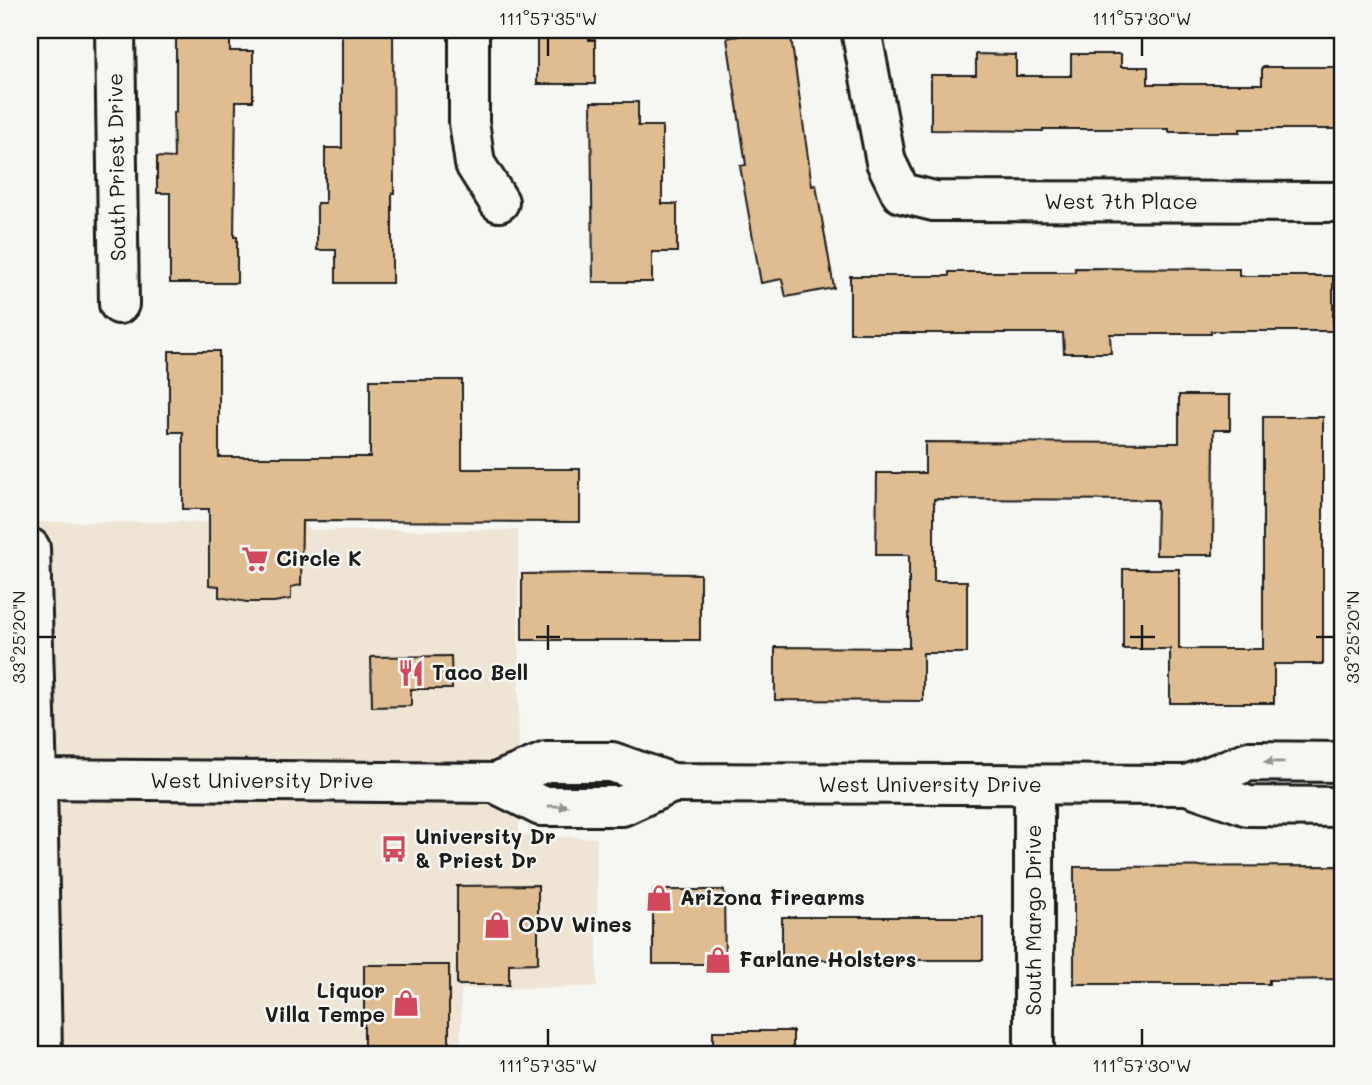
<svg xmlns="http://www.w3.org/2000/svg" width="1372" height="1085" font-family="Mali,sans-serif">
<rect width="100%" height="100%" fill="#f6f6f2"/>
<filter id="ink" filterUnits="userSpaceOnUse"><feTurbulence type="fractalNoise" baseFrequency=".0143" numOctaves="2"/><feDisplacementMap in="SourceGraphic" scale="14" xChannelSelector="R" yChannelSelector="G"/><feConvolveMatrix kernelMatrix="1 2 1 2 8 2 1 2 1" color-interpolation-filters="sRGB"/></filter>
<g filter="url(#ink)">
<polygon fill="#efe5d5" points="30,522 304,522 309,530 518,530 519,835 597,838 597,987 461,989 461,1055 120,1055 119,1052 30,1052"/>
<g fill="#dfbd91" stroke="#1c1c1c" stroke-width="2">
<polygon points="176,30 230,30 230,51 253,51 253,101 236,101 234,237 237,237 237,283 170,283 170,193 157,193 157,157 174,158 173,112 176,112"/>
<polygon points="342,30 393,30 394,193 392,193 392,283 336,283 336,250 317,250 317,203 325,203 325,148 342,148"/>
<polygon points="537,30 589,30 589,40 595,40 595,84 537,84"/>
<polygon points="737,30 790,30 812,186 816,185 834,288 786,297 782,279 761,283 740,166 746,165 727,38 738,36"/>
<polygon points="976,54 1016,55 1016,76 1071,76 1071,54 1121,54 1121,67 1148,67 1148,84 1262,84 1262,67 1338,67 1338,129 1240,129 1240,132 1169,132 1169,129 1043,129 1043,131 931,130 931,75 976,75"/>
<polygon points="591,102 638,102 638,126 662,126 662,204 677,204 677,252 652,252 652,282 593,282"/>
<polygon points="1075,268 1239,269 1239,276 1333,276 1333,331 1211,331 1211,334 1110,334 1111,353 1064,353 1063,333 850,333 850,276 949,276 949,272 1075,272"/>
<polygon points="169,351 219,351 219,457 370,457 370,380 462,380 462,469 580,469 580,522 302,521 301,585 291,587 291,599 274,602 247,602 219,597 219,586 209,585 209,509 183,509 183,432 169,432"/>
<polygon points="1179,395 1230,395 1230,430 1214,430 1213,555 1156,555 1157,500 934,499 934,581 967,581 967,653 923,653 923,701 775,700 775,647 909,648 909,555 876,555 877,473 925,473 925,442 1179,443"/>
<polygon points="1263,417 1323,417 1323,664 1274,664 1274,703 1170,703 1170,649 1123,649 1123,569 1179,569 1179,649 1263,649"/>
<polygon points="605,573 700,574 700,640 522,640 522,574"/>
<polygon points="451,656 452,689 411,689 411,706 372,707 371,657"/>
<polygon points="1342,866 1342,979 1269,980 1269,984 1074,984 1074,867"/>
<polygon points="538,885 538,963 509,964 509,985 457,985 457,886"/>
<polygon points="653,890 724,890 725,964 653,964"/>
<rect x="782" y="917" width="201" height="43"/>
<rect x="364" y="965" width="85" height="90"/>
<rect x="713" y="1031" width="80" height="24"/>
</g>
<g fill="none" stroke-linecap="round" stroke-linejoin="round">
<defs>
<g id="minor">
<polyline points="115,30 119,304"/>
<polyline points="469,30 469,122 475,164 499,202"/>
<polyline points="861,30 886,162 901,193 934,201 1342,202"/>
<polyline points="1034,785 1034,1055"/>
</g>
<g id="major">
<polyline points="30,548 37,779 42,1055"/>
<polyline points="30,779 495,783 546,762 612,762 672,783 1187,785 1248,806 1342,807"/>
<polyline points="495,783 541,806 622,806 672,783"/>
<polyline points="1187,785 1249,761 1342,762"/>
</g>
</defs>
<use href="#minor" stroke="#1c1c1c" stroke-width="44"/>
<use href="#major" stroke="#1c1c1c" stroke-width="44"/>
<use href="#minor" stroke="#f6f6f2" stroke-width="38"/>
<use href="#major" stroke="#f6f6f2" stroke-width="38"/>
</g>
<defs><path id="oneway-solid" d="M-6-.8H1V-3.2L6.5 0L1 3.2V.8H-6Z" transform="scale(1.75)"/></defs>
<g fill="#949492">
<use href="#oneway-solid" transform="translate(1274 762) rotate(-180)"/>
<use href="#oneway-solid" transform="translate(558 806)"/>
</g>
</g>
<path fill="none" stroke="#1c1c1c" stroke-width="2.5" d="M548,38V56M1142,38V56M548,625V650M1142,625V650M38,637H56M536,637H560M1130,637H1155M1316,637H1334M548,1029V1046M1142,1029V1046"/>
<defs>
<symbol id="supermarket-bare" viewBox="-9 -9 18 18"><path d="M-6-5.5h2.5l.6 2H6L4.5 2H-2.5L-4.4-4H-6ZM-1.5 3.2a1.3 1.3 0 1 0 .1 0ZM3 3.2a1.3 1.3 0 1 0 .1 0Z" fill="#d1495b" stroke="#f6f6f2" stroke-width="2.5" paint-order="stroke"/></symbol>
<symbol id="restaurant-bare" viewBox="-9 -9 18 18"><path d="M-5-6h1v4h1v-4h1v4h1v-4h1v5L-1.5 .5V6h-2V.5L-5-1ZM5-6V6H3V1.5H1.5Q1.5-4 5-6Z" fill="#d1495b" stroke="#f6f6f2" stroke-width="2.5" paint-order="stroke"/></symbol>
<symbol id="bus-bare" viewBox="-9 -9 18 18"><path d="M-5-6H5V4H4V6H2V4H-2V6H-4V4H-5ZM-3.5-4V0h7V-4ZM-3.5 1.2v1.5H-2V1.2ZM2 1.2v1.5H3.5V1.2Z" fill="#d1495b" stroke="#f6f6f2" stroke-width="2.5" paint-order="stroke"/></symbol>
<symbol id="shop-bare" viewBox="-9 -9 18 18"><path d="M-5-2.5h2.3a2.7 3.5 0 0 1 5.4 0H5L5.5 6h-11ZM-1.5-2.5h3a1.5 2.3 0 0 0-3 0Z" fill="#d1495b" stroke="#f6f6f2" stroke-width="2.5" paint-order="stroke"/></symbol>
</defs>
<g fill-rule="evenodd">
<use href="#supermarket-bare" x="236" y="540" width="38" height="38"/>
<use href="#restaurant-bare" x="392" y="654" width="38" height="38"/>
<use href="#bus-bare" x="375" y="830" width="38" height="38"/>
<use href="#shop-bare" x="640" y="879" width="38" height="38"/>
<use href="#shop-bare" x="478" y="906" width="38" height="38"/>
<use href="#shop-bare" x="699" y="941" width="38" height="38"/>
<use href="#shop-bare" x="387" y="984" width="38" height="38"/>
</g>
<g text-anchor="middle" stroke-width="5" stroke-linejoin="round" paint-order="stroke">
<g font-size="21" fill="#1c1c1c" stroke="#f6f6f2">
<text transform="translate(117 167) rotate(-91)" y="7">South Priest Drive</text>
<text x="1121" y="209">West 7th Place</text>
<text x="262" y="788">West University Drive</text>
<text x="930" y="792">West University Drive</text>
<text transform="translate(1034 920) rotate(-90)" y="7">South Margo Drive</text>
</g>
<g font-size="21" font-weight="bold" fill="#1c1c1c" stroke="#f6f6f2" text-anchor="start">
<text x="276" y="566">Circle K</text>
<text x="432" y="680">Taco Bell</text>
<text x="415" y="844">University Dr<tspan x="415" dy="24">&amp; Priest Dr</tspan></text>
<text x="680" y="905">Arizona Firearms</text>
<text x="518" y="932">ODV Wines</text>
<text x="739" y="967">Farlane Holsters</text>
<text x="385" y="998" text-anchor="end">Liquor<tspan x="385" dy="24">Villa Tempe</tspan></text>
</g>
</g>
<rect width="1372" height="1085" fill="none" stroke="#f6f6f2" stroke-width="77"/>
<rect x="38" y="38" width="1296" height="1008" fill="none" stroke="#1c1c1c" stroke-width="2.5"/>
<g font-size="18" text-anchor="middle" fill="#1c1c1c">
<text x="548" y="25">111°57'35"W</text>
<text x="1142" y="25">111°57'30"W</text>
<text transform="translate(19 637) rotate(-90)" y="6">33°25'20"N</text>
<text transform="translate(1353 637) rotate(-90)" y="6">33°25'20"N</text>
<text x="548" y="1072">111°57'35"W</text>
<text x="1142" y="1072">111°57'30"W</text>
</g>
</svg>
